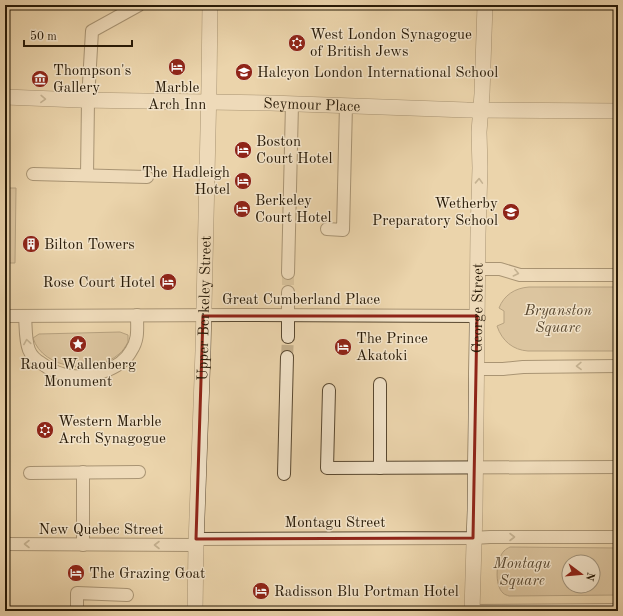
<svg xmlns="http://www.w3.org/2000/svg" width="623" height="616" font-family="'Old Standard TT',serif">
<rect width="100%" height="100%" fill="#ebd4ac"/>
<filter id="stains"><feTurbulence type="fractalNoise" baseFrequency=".005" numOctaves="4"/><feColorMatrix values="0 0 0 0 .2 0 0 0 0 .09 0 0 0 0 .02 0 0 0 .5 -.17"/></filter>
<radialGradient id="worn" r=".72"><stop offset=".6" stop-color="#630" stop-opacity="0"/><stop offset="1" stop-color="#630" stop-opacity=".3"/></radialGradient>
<g fill="#cab490" stroke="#79674c" fill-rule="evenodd">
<polygon points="5,188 16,188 15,263 5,263"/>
<path d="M529,287H618V351H528C513,350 502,341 497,326L504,323V311L499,308C504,295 515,288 529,287Z"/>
<path d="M120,332L128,335V342C125,347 123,351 119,354C95,375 43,370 33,338L39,334Z"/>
<path d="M510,547L618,548V595L509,596C507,595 505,595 503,593C494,585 496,559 504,551C506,549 508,548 510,547ZM569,562H593V586H569Z"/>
</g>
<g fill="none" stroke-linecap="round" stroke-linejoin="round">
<g stroke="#c4af8b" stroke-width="12" stroke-dasharray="12 6" stroke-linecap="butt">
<polyline points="288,273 288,292"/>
<polyline points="287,357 288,337"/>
</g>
<defs>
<g id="minor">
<polyline points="33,174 147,177"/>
<polyline points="87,175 88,100 92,31 139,5"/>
<polyline points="327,229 343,230 346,105"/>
<polyline points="477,269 500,269 520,275 618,275"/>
<polyline points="288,273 292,104"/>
<polyline points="5,316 236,315 477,316"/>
<path d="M25,316C26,327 25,340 29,350C31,355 36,360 41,363C50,370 61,375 72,376C92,378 121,369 131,351C139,339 137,329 137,315"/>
<polyline points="288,337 288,292"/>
<polyline points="476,369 503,369 523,367 618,366"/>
<polyline points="329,390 327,468 618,467"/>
<polyline points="380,468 380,384"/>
<polyline points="30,473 139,472"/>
<polyline points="284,474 287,357"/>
<polyline points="196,539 473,538 490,537 618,537"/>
<polyline points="5,544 196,545"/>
<polyline points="83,545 83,472"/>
<polyline points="77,611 77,593 127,595"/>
<polyline points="472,611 618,610"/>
</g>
<g id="tertiary">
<path id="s1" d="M5,97L80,100L270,103L467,110L618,111"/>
<path id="s2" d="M195,611L196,545L203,351L209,86L210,5"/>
<path id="s3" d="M472,611L475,510L478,234L480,168L479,132L482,94L485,5"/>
</g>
</defs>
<use href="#minor" stroke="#594830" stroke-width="14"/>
<use href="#tertiary" stroke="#594830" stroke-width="16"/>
<use href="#minor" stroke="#f2e3c9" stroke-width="12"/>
<use href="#tertiary" stroke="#f2e3c9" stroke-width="15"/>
</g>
<defs><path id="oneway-chevron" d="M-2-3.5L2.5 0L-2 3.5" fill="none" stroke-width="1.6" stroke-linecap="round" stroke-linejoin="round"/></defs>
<g stroke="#978972">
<use href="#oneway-chevron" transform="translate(43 99) rotate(2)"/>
<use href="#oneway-chevron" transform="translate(479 181) rotate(-88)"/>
<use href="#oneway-chevron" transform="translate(516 273) rotate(13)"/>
<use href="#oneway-chevron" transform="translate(27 342) rotate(-99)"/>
<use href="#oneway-chevron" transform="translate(579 366) rotate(179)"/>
<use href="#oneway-chevron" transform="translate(512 537)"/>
<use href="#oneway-chevron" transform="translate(27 544) rotate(-180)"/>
<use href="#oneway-chevron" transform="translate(157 545) rotate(-180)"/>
</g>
<path d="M0 0H623V616H0ZM203,316H477L473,538L196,539Z" fill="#ebd4ac" fill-opacity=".55" fill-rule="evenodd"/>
<path fill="none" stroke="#8f2418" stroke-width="3" stroke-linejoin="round" d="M203,316H477L473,538L196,539Z"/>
<defs>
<symbol id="synagogue-disc" viewBox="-11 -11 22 22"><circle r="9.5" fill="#8f2418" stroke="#f2e3c9"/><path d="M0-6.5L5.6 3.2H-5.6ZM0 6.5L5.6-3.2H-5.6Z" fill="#fff"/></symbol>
<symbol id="hotel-disc" viewBox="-11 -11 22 22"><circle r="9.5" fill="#8f2418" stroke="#f2e3c9"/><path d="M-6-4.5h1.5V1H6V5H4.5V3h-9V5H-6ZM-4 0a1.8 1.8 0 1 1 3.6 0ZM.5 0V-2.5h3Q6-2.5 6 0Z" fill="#fff"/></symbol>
<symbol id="school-disc" viewBox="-11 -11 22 22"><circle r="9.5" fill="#8f2418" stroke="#f2e3c9"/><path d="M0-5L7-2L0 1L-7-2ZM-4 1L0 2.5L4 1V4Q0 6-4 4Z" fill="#fff"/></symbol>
<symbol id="museum-disc" viewBox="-11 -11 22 22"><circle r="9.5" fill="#8f2418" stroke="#f2e3c9"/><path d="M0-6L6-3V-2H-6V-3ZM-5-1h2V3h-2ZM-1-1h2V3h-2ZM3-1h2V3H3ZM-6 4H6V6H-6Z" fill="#fff"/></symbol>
<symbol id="building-disc" viewBox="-11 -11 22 22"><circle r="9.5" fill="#8f2418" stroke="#f2e3c9"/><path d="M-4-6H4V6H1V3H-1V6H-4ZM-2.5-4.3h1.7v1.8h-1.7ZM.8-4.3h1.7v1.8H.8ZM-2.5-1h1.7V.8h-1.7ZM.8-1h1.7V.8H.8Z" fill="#fff"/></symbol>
<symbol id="sight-disc" viewBox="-11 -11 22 22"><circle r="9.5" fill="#8f2418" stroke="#f2e3c9"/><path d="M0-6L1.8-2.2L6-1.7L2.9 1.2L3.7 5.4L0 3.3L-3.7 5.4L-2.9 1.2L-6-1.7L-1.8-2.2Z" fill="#fff"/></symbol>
</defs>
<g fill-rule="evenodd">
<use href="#synagogue-disc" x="287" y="33" width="20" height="20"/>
<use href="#hotel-disc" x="167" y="57" width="20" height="20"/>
<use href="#school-disc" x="234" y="62" width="20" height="20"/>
<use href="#museum-disc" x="30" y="69" width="20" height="20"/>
<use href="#hotel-disc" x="233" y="140" width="20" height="20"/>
<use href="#hotel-disc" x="233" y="171" width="20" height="20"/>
<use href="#hotel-disc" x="232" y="199" width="20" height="20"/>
<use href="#school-disc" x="501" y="202" width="20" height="20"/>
<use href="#building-disc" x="21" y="234" width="20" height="20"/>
<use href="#hotel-disc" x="158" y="272" width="20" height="20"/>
<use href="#sight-disc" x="68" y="334" width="20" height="20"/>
<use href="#hotel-disc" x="333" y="337" width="20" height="20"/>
<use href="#synagogue-disc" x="35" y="420" width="20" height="20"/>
<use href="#hotel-disc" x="66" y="563" width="20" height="20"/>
<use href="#hotel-disc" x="251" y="581" width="20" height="20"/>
</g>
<g text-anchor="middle" stroke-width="3" stroke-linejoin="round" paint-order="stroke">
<g font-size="15" fill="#281a07" stroke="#f2e3c9" text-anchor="start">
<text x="310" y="39">West London Synagogue<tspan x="310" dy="17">of British Jews</tspan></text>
<text x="53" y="75">Thompson's<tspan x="53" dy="17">Gallery</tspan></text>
<text x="257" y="77">Halcyon London International School</text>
<text x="177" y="92" text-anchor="middle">Marble<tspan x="177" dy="17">Arch Inn</tspan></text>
<text x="256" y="146">Boston<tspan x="256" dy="17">Court Hotel</tspan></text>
<text x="230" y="177" text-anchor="end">The Hadleigh<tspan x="230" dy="17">Hotel</tspan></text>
<text x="255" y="205">Berkeley<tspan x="255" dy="17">Court Hotel</tspan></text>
<text x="498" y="208" text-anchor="end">Wetherby<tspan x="498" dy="17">Preparatory School</tspan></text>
<text x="44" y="249">Bilton Towers</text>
<text x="155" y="287" text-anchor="end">Rose Court Hotel</text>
<text x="356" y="343">The Prince<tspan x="356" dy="17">Akatoki</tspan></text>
<text x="78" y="369" text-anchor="middle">Raoul Wallenberg<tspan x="78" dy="17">Monument</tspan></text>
<text x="58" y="426">Western Marble<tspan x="58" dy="17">Arch Synagogue</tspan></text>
<text x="89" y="578">The Grazing Goat</text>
<text x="274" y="596">Radisson Blu Portman Hotel</text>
</g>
<g font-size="15" fill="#281a07" stroke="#f2e3c9">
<text dy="5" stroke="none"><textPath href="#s1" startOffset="307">Seymour Place</textPath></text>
<text x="301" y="304">Great Cumberland Place</text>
<text dy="5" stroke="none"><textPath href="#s2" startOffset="303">Upper Berkeley Street</textPath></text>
<text dy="5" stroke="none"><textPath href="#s3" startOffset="303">George Street</textPath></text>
<text x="335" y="527">Montagu Street</text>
<text x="101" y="534">New Quebec Street</text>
</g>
<g font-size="15" font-style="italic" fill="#594830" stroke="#f2e3c9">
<text x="558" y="315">Bryanston<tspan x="558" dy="17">Square</tspan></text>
<text x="522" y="568">Montagu<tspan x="522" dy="17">Square</tspan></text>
</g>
</g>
<rect width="623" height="616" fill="none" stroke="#ebd4ac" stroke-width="20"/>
<rect x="6" y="6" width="611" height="604" fill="none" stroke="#281a07" stroke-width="2"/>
<rect x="10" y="10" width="603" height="596" fill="none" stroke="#281a07"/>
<g transform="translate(581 574) rotate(106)"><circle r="19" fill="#f2e3c9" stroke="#a1937b"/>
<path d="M0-3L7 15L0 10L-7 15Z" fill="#8f2418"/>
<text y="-6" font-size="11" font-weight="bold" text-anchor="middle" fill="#281a07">N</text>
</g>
<path d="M24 40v6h108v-6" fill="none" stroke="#281a07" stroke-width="2"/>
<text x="30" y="40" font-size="12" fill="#281a07" stroke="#f2e3c9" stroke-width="3" paint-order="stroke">50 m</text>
<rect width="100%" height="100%" filter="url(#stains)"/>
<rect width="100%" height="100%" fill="url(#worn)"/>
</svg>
